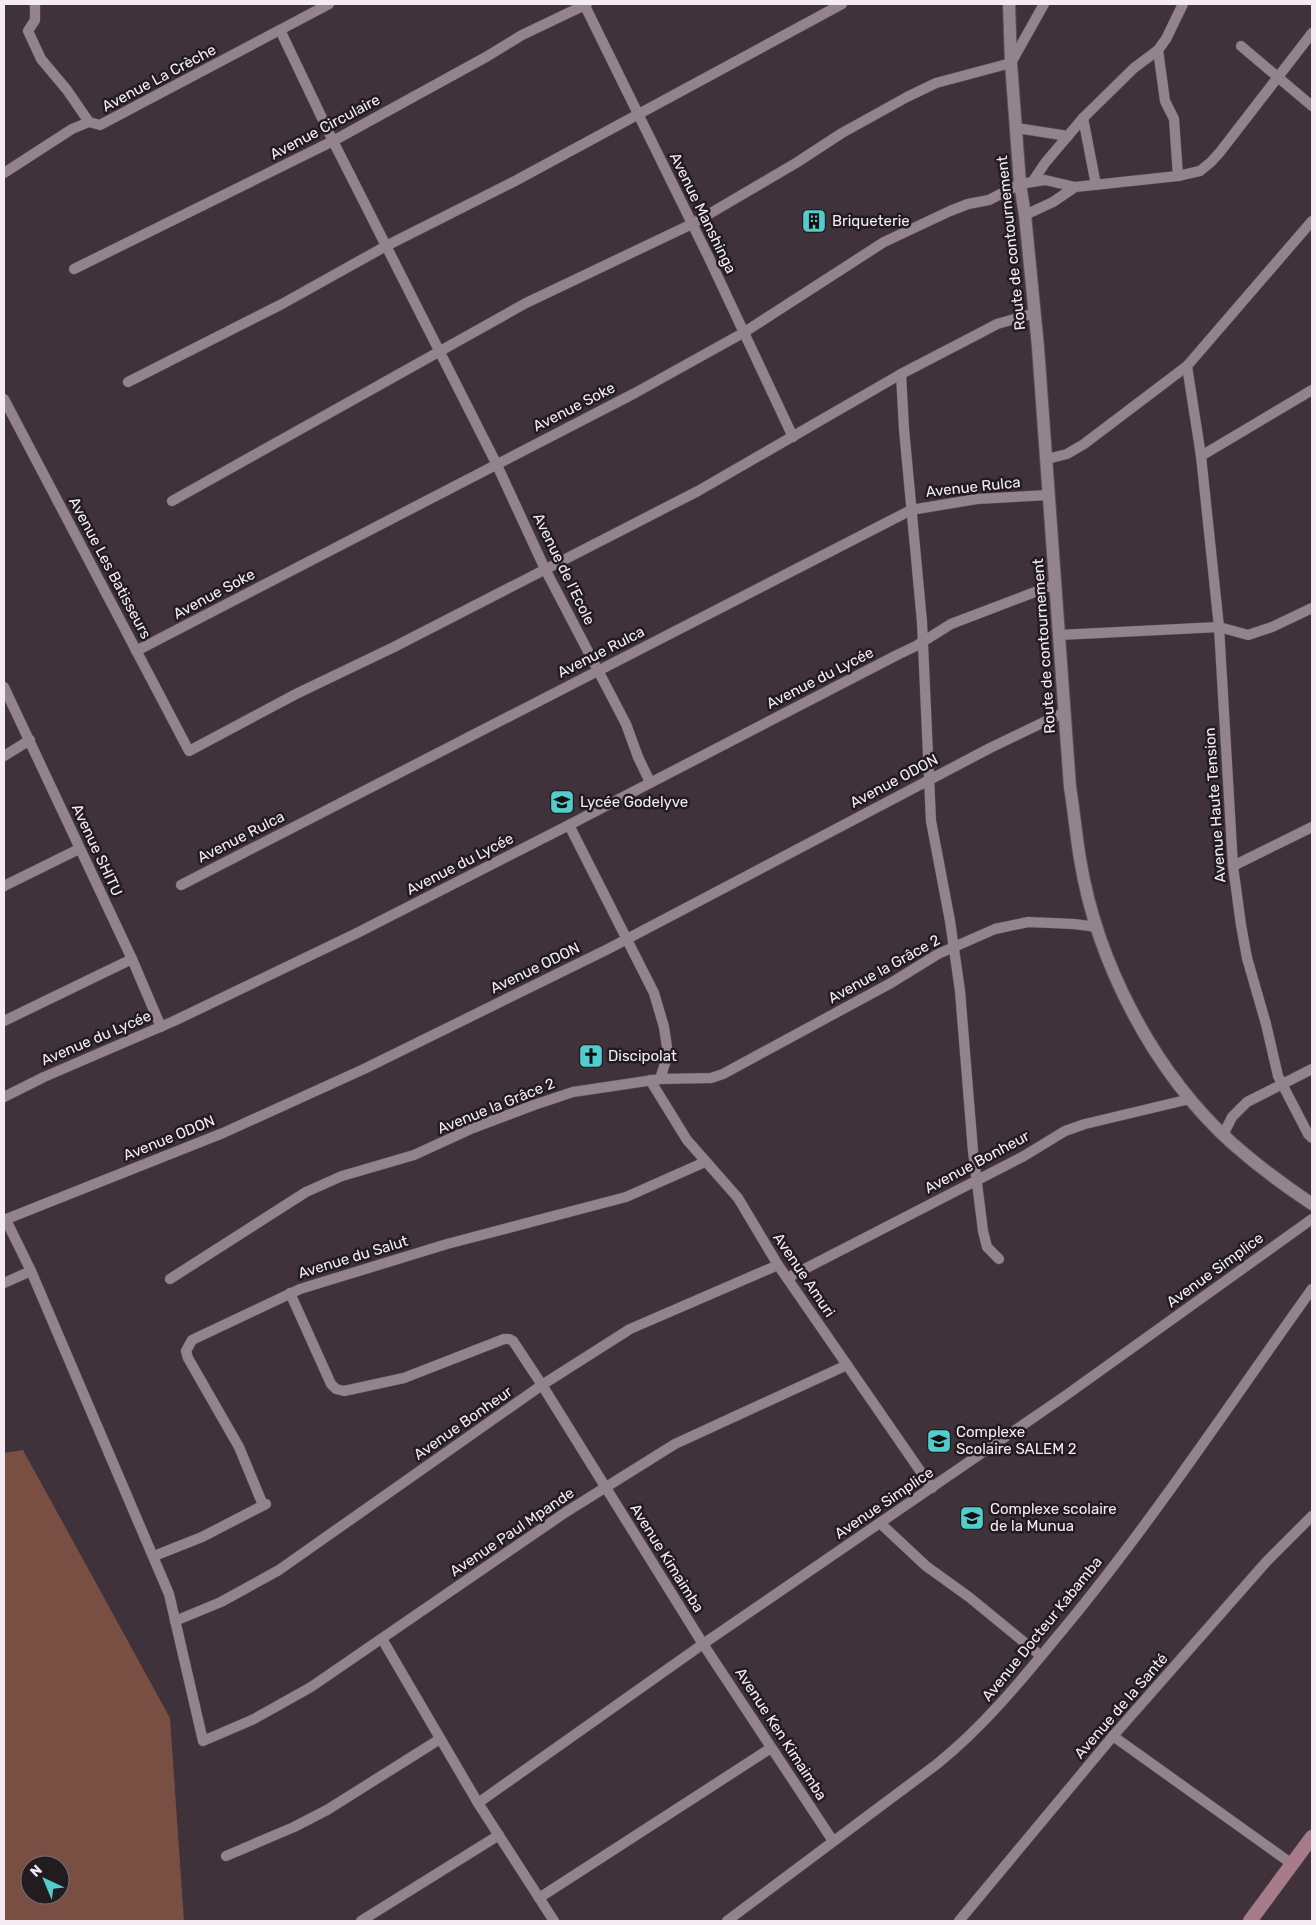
<svg xmlns="http://www.w3.org/2000/svg" width="1316" height="1925" font-family="Rubik,sans-serif">
<rect width="100%" height="100%" fill="#3f323a"/>
<path fill="#794f43" fill-rule="evenodd" d="M23,1450L170,1718L184,1921H4V1453ZM30,1865H60V1895H30Z"/>
<g fill="none" stroke-linecap="round" stroke-linejoin="round">
<defs>
<g id="minor">
<polyline points="35,4 35,20 28,31 41,59 67,90 89,122"/>
<polyline points="584,4 708,256 793,437"/>
<polyline points="280,30 333,141 496,463 545,569 626,724 638,757 650,782"/>
<polyline points="1241,46 1312,106"/>
<polyline points="1158,50 1165,101 1174,119 1178,176"/>
<polyline points="1083,118 1096,185"/>
<polyline points="1016,128 1068,136"/>
<polyline points="4,173 72,129 89,122 100,125 329,4"/>
<polyline points="1033,181 1045,163 1083,118 1134,68 1158,50 1166,39 1183,4"/>
<polyline points="1025,215 1053,202 1075,187 1178,176 1200,171 1211,162 1220,152 1312,33"/>
<polyline points="74,269 333,141 486,57 522,35 587,4"/>
<polyline points="1187,366 1201,456 1219,627 1233,866 1241,925 1247,958 1266,1024 1278,1076 1308,1134 1312,1138"/>
<polyline points="901,374 904,429 922,622 931,821 950,921 960,991 973,1151 983,1231 987,1247 999,1259"/>
<polyline points="128,382 282,304 386,246 515,181 842,4"/>
<polyline points="4,399 189,751 296,694 394,647 698,491 901,374 980,333 997,324 1035,313"/>
<polyline points="1201,456 1312,390"/>
<polyline points="1047,459 1067,454 1084,444 1187,366 1312,221"/>
<polyline points="172,501 526,303 692,224 796,163 842,133 907,97 936,83 1011,63 1044,4"/>
<polyline points="1059,635 1219,627 1248,635 1272,627 1312,608"/>
<polyline points="136,651 635,393 743,333 884,242 950,211 968,204 989,200 1020,184 1045,180 1075,187"/>
<polyline points="4,687 132,959 161,1027"/>
<polyline points="4,756 30,740"/>
<polyline points="569,825 654,993 664,1027 668,1054 660,1079"/>
<polyline points="1233,866 1312,827"/>
<polyline points="181,885 911,510 977,499 1049,495"/>
<polyline points="4,886 79,849"/>
<polyline points="4,1021 132,959"/>
<polyline points="650,1080 687,1140 738,1198 778,1265 932,1488"/>
<polyline points="4,1097 44,1077 174,1021 355,934 569,825 897,655 916,646 951,624 1056,584"/>
<polyline points="1223,1135 1232,1117 1247,1102 1312,1069"/>
<polyline points="4,1220 223,1133 364,1069 608,949 990,748 1065,712"/>
<polyline points="6,1220 31,1271 169,1594 203,1741 254,1719 311,1687 566,1512 675,1444 847,1365"/>
<polyline points="787,1278 1024,1156 1065,1131 1085,1124 1190,1099"/>
<polyline points="170,1279 306,1192 342,1176 414,1155 473,1128 534,1105 573,1092 660,1079 711,1078 723,1074 891,983 938,954 995,929 1028,922 1074,924 1097,927"/>
<polyline points="4,1283 31,1271"/>
<polyline points="290,1293 331,1384 336,1389 344,1391 404,1378 504,1339 509,1339 513,1341 542,1385 703,1644 833,1841"/>
<polyline points="263,1505 239,1447 188,1358 186,1351 192,1340 300,1289 447,1244 626,1197 705,1162"/>
<polyline points="880,1523 926,1566 969,1597 1041,1656"/>
<polyline points="154,1556 202,1537 266,1504"/>
<polyline points="175,1621 221,1602 279,1570 542,1385 630,1329 778,1265"/>
<polyline points="382,1639 478,1803"/>
<polyline points="1113,1736 1292,1864"/>
<polyline points="226,1856 294,1827 327,1810 440,1739"/>
<polyline points="539,1898 771,1748"/>
<polyline points="361,1921 499,1835"/>
<polyline points="554,1921 478,1803 703,1644 1065,1396 1312,1219"/>
<path d="M727,1921L937,1764C983,1727 1019,1683 1056,1638C1149,1527 1228,1406 1312,1289"/>
<polyline points="959,1921 1113,1736 1267,1561 1312,1516"/>
</g>
<path id="tertiary" d="M1009,4L1011,63L1020,184L1025,215L1038,347L1070,787C1074,811 1076,835 1080,859C1097,963 1154,1073 1233,1144C1258,1166 1285,1186 1312,1204"/>
<polyline id="secondary" points="1250,1921 1312,1837"/>
</defs>
<use href="#minor" stroke="#5b5057" stroke-width="11"/>
<use href="#tertiary" stroke="#5b5057" stroke-width="14"/>
<use href="#secondary" stroke="#5b5057" stroke-width="15"/>
<use href="#minor" stroke="#92838d" stroke-width="10"/>
<use href="#tertiary" stroke="#92838d" stroke-width="12"/>
<use href="#secondary" stroke="#a77b89" stroke-width="14"/>
</g>
<defs>
<symbol id="building-square" viewBox="-11 -11 22 22"><rect x="-9" y="-9" width="18" height="18" rx="4" fill="#52cdcc" stroke="#221c20"/><path d="M-4-6H4V6H1V3H-1V6H-4ZM-2.5-4.3h1.7v1.8h-1.7ZM.8-4.3h1.7v1.8H.8ZM-2.5-1h1.7V.8h-1.7ZM.8-1h1.7V.8H.8Z" fill="#111"/></symbol>
<symbol id="school-square" viewBox="-11 -11 22 22"><rect x="-9" y="-9" width="18" height="18" rx="4" fill="#52cdcc" stroke="#221c20"/><path d="M0-5L7-2L0 1L-7-2ZM-4 1L0 2.5L4 1V4Q0 6-4 4Z" fill="#111"/></symbol>
<symbol id="church-square" viewBox="-11 -11 22 22"><rect x="-9" y="-9" width="18" height="18" rx="4" fill="#52cdcc" stroke="#221c20"/><path d="M-1.2-6h2.4v3.5h3.3v2.4h-3.3V6h-2.4V-.1h-3.3v-2.4h3.3Z" fill="#111"/></symbol>
</defs>
<g fill-rule="evenodd">
<use href="#building-square" x="800" y="207" width="28" height="28"/>
<use href="#school-square" x="548" y="788" width="28" height="28"/>
<use href="#church-square" x="577" y="1042" width="28" height="28"/>
<use href="#school-square" x="925" y="1427" width="28" height="28"/>
<use href="#school-square" x="958" y="1504" width="28" height="28"/>
</g>
<g text-anchor="middle" stroke-width="5" stroke-linejoin="round" paint-order="stroke">
<g font-size="15" fill="#f4ecf1" stroke="#221c20">
<text transform="translate(159 78) rotate(-28)" y="5">Avenue La Crèche</text>
<text transform="translate(325 127) rotate(-28)" y="5">Avenue Circulaire</text>
<text transform="translate(703 213) rotate(64)" y="5">Avenue Manshinga</text>
<text transform="translate(1011 243) rotate(-96)" y="5">Route de contournement</text>
<text transform="translate(574 407) rotate(-27)" y="5">Avenue Soke</text>
<text transform="translate(973 487) rotate(-6)" y="5">Avenue Rulca</text>
<text transform="translate(110 568) rotate(62)" y="5">Avenue Les Batisseurs</text>
<text transform="translate(564 569) rotate(64)" y="5">Avenue de l'Ecole</text>
<text transform="translate(214 594) rotate(-28)" y="5">Avenue Soke</text>
<text transform="translate(1044 646) rotate(-94)" y="5">Route de contournement</text>
<text transform="translate(601 652) rotate(-27)" y="5">Avenue Rulca</text>
<text transform="translate(820 678) rotate(-27)" y="5">Avenue du Lycée</text>
<text transform="translate(894 781) rotate(-28)" y="5">Avenue ODON</text>
<text transform="translate(1215 805) rotate(-94)" y="5">Avenue Haute Tension</text>
<text transform="translate(241 837) rotate(-27)" y="5">Avenue Rulca</text>
<text transform="translate(97 850) rotate(65)" y="5">Avenue SHITU</text>
<text transform="translate(460 864) rotate(-27)" y="5">Avenue du Lycée</text>
<text transform="translate(535 968) rotate(-26)" y="5">Avenue ODON</text>
<text transform="translate(884 969) rotate(-29)" y="5">Avenue la Grâce 2</text>
<text transform="translate(96 1038) rotate(-23)" y="5">Avenue du Lycée</text>
<text transform="translate(496 1106) rotate(-22)" y="5">Avenue la Grâce 2</text>
<text transform="translate(169 1138) rotate(-22)" y="5">Avenue ODON</text>
<text transform="translate(977 1162) rotate(-28)" y="5">Avenue Bonheur</text>
<text transform="translate(353 1257) rotate(-17)" y="5">Avenue du Salut</text>
<text transform="translate(1215 1270) rotate(-36)" y="5">Avenue Simplice</text>
<text transform="translate(804 1275) rotate(56)" y="5">Avenue Amuri</text>
<text transform="translate(463 1423) rotate(-35)" y="5">Avenue Bonheur</text>
<text transform="translate(884 1503) rotate(-34)" y="5">Avenue Simplice</text>
<text transform="translate(512 1532) rotate(-34)" y="5">Avenue Paul Mpande</text>
<text transform="translate(667 1558) rotate(58)" y="5">Avenue Kimaimba</text>
<text transform="translate(1042 1629) rotate(-51)" y="5">Avenue Docteur Kabamba</text>
<text transform="translate(1121 1706) rotate(-49)" y="5">Avenue de la Santé</text>
<text transform="translate(781 1734) rotate(57)" y="5">Avenue Ken Kimaimba</text>
</g>
<g font-size="15" fill="#f4ecf1" stroke="#221c20" text-anchor="start">
<text x="832" y="226">Briqueterie</text>
<text x="580" y="807">Lycée Godelyve</text>
<text x="608" y="1061">Discipolat</text>
<text x="956" y="1437">Complexe<tspan x="956" dy="17">Scolaire SALEM 2</tspan></text>
<text x="990" y="1514">Complexe scolaire<tspan x="990" dy="17">de la Munua</tspan></text>
</g>
</g>
<rect width="1316" height="1925" fill="none" stroke="#f4ecf1" stroke-width="10"/>
<g transform="translate(45 1880) rotate(316)"><circle r="24" fill="#221c20" stroke="#766f74"/>
<path d="M0-4L9 19L0 12L-9 19Z" fill="#52cdcc"/>
<text y="-8" font-size="14" font-weight="bold" text-anchor="middle" fill="#f4ecf1">N</text>
</g>
</svg>
